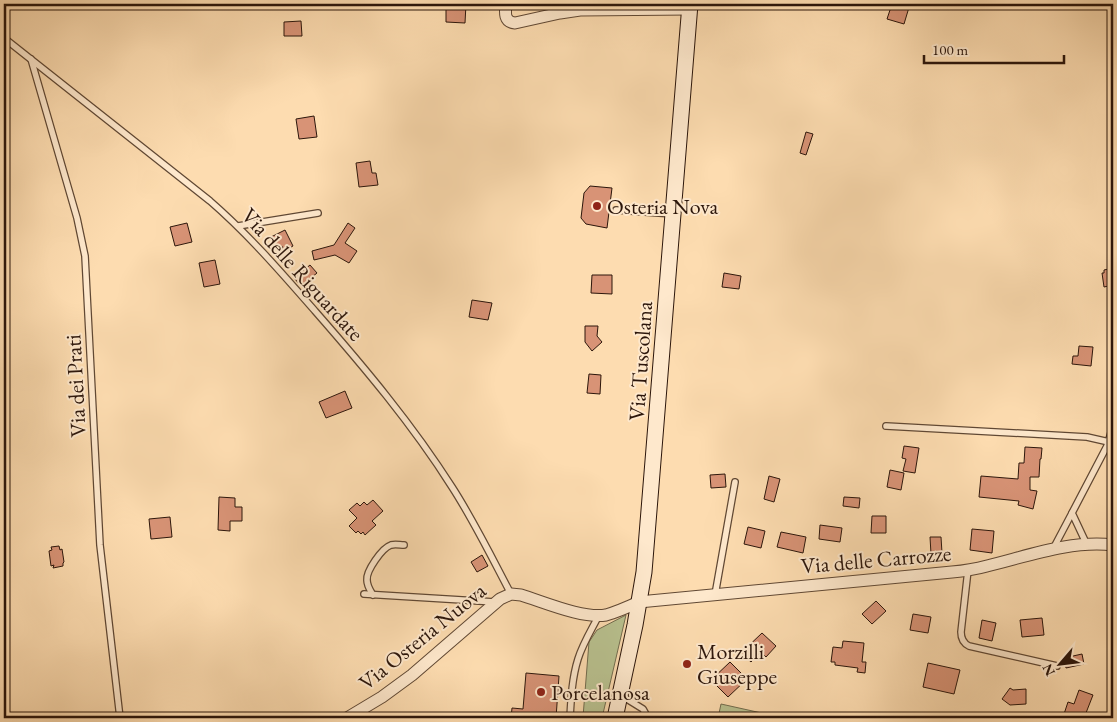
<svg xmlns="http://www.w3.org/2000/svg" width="1117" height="722" font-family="'EB Garamond',serif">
<rect width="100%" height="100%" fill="#fddcb0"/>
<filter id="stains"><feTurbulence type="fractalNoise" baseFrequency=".004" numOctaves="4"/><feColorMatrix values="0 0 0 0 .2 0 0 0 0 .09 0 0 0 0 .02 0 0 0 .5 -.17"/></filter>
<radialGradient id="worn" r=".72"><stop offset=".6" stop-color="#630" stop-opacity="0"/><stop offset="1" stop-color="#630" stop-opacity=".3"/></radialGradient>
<g fill="#b9c290" stroke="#726c4e">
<polygon points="626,615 602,718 583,717 589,642 597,630"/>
<polygon points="721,704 775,716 782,718 718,718"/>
</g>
<g fill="#d89376" stroke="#2c160b">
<polygon points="446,4 466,4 465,23 446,22"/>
<polygon points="892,4 910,4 904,24 887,19"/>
<polygon points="301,21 302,36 284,36 284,22"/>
<polygon points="314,116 317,137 299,139 296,119"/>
<polygon points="806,132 813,134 806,155 800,153"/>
<polygon points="370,161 372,173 376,173 378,185 359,187 356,163"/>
<polygon points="590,186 612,188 607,228 586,224 581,218 584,193"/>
<polygon points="187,223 192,242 175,246 170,227"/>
<polygon points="348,223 355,228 345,243 357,251 349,263 335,255 314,260 312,251 334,245"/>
<polygon points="285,230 293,246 284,251 282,246 277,249 271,237"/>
<polygon points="215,260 220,284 204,287 199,263"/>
<polygon points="310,265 317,273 301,286 294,278"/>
<polygon points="1113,268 1113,285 1104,287 1102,273 1104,273 1104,270"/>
<polygon points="724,273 741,276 739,289 722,287"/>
<polygon points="592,275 612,275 612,294 591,293"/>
<polygon points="472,300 492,303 488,320 469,317"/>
<polygon points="585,326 598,326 597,336 602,342 592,351 585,342"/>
<polygon points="1079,346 1093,347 1091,366 1072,364 1073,356 1078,356"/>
<polygon points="589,374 601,375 600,394 587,393"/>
<polygon points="345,391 352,408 326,418 319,402"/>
<polygon points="904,446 919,448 915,473 903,471 906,459 902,458"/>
<polygon points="1025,447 1042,448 1041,459 1040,459 1039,477 1030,477 1030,490 1037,491 1033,509 1018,505 1019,501 979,497 981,476 1018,479 1019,463 1024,463"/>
<polygon points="890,470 904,473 901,490 887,487"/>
<polygon points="725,474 726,487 711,488 710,475"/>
<polygon points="769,476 780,479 774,502 764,499"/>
<polygon points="219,497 235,498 235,507 242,507 242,521 230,521 230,531 218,530"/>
<polygon points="844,497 860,498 859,508 843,506"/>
<polygon points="373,500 383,511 372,521 376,525 365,535 363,532 361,534 358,531 356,533 349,526 357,518 349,510 357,503 360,506 364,502 367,505"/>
<polygon points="872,516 886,516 886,533 871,533"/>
<polygon points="170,517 172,537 151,539 149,519"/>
<polygon points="820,525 842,528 840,542 819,539"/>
<polygon points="748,527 765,531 761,548 744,544"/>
<polygon points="972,529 994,531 992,553 970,550"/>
<polygon points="781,532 806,537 803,553 777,547"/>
<polygon points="930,537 941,537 942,553 931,554"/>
<polygon points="59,546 60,550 62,549 64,562 63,563 63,566 53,568 54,565 51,566 49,551 52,550 51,547"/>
<polygon points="482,555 488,566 477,572 471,562"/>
<polygon points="876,601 886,611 872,624 862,614"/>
<polygon points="913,614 931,617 928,633 910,630"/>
<polygon points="1042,618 1044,635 1022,637 1020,620"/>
<polygon points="982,620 996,623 992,641 979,638"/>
<polygon points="762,633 776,646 766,657 761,652 751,662 741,653"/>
<polygon points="843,641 864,643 862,662 866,662 865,673 857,672 858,668 835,665 835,662 831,662 833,647 842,648"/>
<polygon points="1082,654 1084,664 1066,668 1064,658"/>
<polygon points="730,662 747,679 728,697 711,680"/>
<polygon points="928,663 960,670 954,694 923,687"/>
<polygon points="526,673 559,676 556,718 511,718 512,708 523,709"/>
<polygon points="1010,688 1013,690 1026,689 1026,704 1010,705 1002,699"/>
<polygon points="1079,690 1093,695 1084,718 1074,718 1064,714 1068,702 1074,704"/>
</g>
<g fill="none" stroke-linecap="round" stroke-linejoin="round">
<defs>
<g id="service">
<path d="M4,38L210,201C248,234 281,272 315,311C364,367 412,424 452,487C474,521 492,558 511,594"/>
<polyline points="31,59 77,218 85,256 100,545 120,718"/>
<polyline points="616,210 673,214"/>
<polyline points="238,226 318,213"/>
<polyline points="886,426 1087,437 1109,442"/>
<polyline points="1087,545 1072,513 1107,446 1113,426"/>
<polyline points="1053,549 1072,513"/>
<path d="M968,570L961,632C961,638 963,643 969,646L1057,666"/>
<polyline points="364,594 495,602"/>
<path d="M373,595C370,590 367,586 367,580C366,571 382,548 391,545C395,544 400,545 404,545"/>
<polyline points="715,595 735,482"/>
<polyline points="622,696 643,709 648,718"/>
<path d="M570,718C571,699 572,678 578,659C583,643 592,629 599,615"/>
</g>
<g id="minor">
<path d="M506,4C505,13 504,22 515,23L560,13L580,10L690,9"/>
<path d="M347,718L382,697L412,675L500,599L511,594L521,595C544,602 583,619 606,615C617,612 628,607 639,602L952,572C964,571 976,569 987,566C1028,556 1071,540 1113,545"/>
</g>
<polyline id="secondary" points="615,718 635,625 644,572 690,4"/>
</defs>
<use href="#service" stroke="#604834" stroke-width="8"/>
<use href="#minor" stroke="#604834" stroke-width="13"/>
<use href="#secondary" stroke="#2c160b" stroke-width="17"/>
<use href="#service" stroke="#fee8cc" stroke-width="5.5"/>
<use href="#minor" stroke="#fee8cc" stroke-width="11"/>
<use href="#secondary" stroke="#fee8cc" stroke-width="15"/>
</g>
<g fill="#8f2418" stroke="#fee8cc" stroke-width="2">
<circle cx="597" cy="206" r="5"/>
<circle cx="687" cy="664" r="5"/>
<circle cx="541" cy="692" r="5"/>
</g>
<g text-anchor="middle" stroke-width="4" stroke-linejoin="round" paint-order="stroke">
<g font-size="22" fill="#2c160b" stroke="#fee8cc" text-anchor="start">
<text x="607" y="214">Osteria Nova</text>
<text x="697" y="659">Morzilli<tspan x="697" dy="25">Giuseppe</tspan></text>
<text x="551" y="700">Porcelanosa</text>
</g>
<g font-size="22" fill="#2c160b" stroke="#fee8cc">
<text transform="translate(303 274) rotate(48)" y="8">Via delle Riguardate</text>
<text transform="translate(640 361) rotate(-86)" y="8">Via Tuscolana</text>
<text transform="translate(75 386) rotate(-93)" y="8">Via dei Prati</text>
<text transform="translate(876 559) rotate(-5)" y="8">Via delle Carrozze</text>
<text transform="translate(422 636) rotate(-39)" y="8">Via Osteria Nuova</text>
</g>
</g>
<rect width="1117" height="722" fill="none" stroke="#fddcb0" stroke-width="20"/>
<rect x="5" y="5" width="1107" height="712" fill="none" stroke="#2c160b" stroke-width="2.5"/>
<rect x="10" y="10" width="1097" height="702" fill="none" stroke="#2c160b"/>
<g transform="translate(1060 664) rotate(242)" stroke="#fee8cc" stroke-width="4" paint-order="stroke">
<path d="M0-4L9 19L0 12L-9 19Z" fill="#2c160b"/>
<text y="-8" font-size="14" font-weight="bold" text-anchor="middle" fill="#2c160b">N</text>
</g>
<path d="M924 55v8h140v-8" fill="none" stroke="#2c160b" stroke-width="2.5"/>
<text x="932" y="55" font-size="15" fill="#2c160b" stroke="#fee8cc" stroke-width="4" paint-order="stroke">100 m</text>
<rect width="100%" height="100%" filter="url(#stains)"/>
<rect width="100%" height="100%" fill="url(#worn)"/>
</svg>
